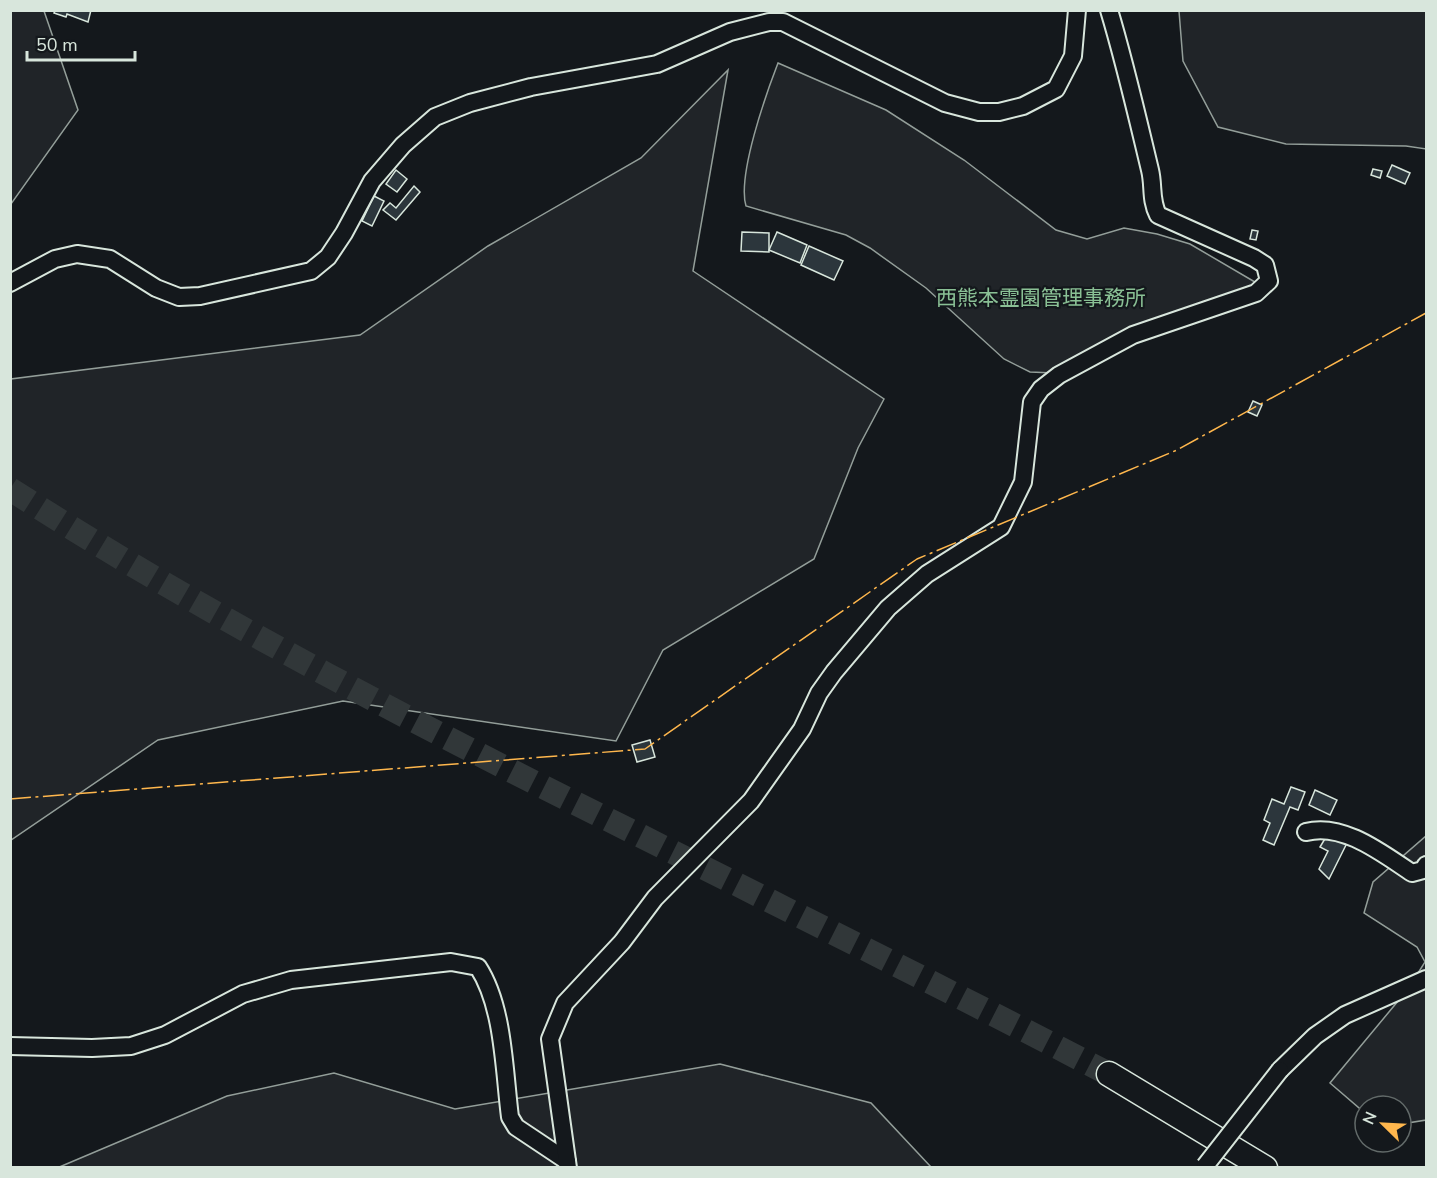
<svg xmlns="http://www.w3.org/2000/svg" width="1437" height="1178" font-family="'Nunito Sans','Noto Sans JP',sans-serif">
<rect width="100%" height="100%" fill="#14181c"/>
<g fill="#202428" stroke="#939e99" stroke-width="1.5">
<polygon points="11,10 44,11 78,110 11,204"/>
<polygon points="1179,11 1426,11 1426,149 1406,146 1286,144 1218,127 1183,61"/>
<path d="M778,63L886,110L964,160L1056,230L1087,239L1124,228L1157,234L1190,244L1260,285L1054,373L1030,372L1004,359L926,288L870,248L846,235L746,206C737,176 766,94 778,63Z"/>
<polygon points="728,70 693,271 884,399 858,448 814,559 663,650 616,741 343,701 158,740 11,840 11,379 360,335 488,246 641,158"/>
<polygon points="1426,836 1426,1120 1401,1124 1401,1106 1365,1106 1365,1113 1330,1083 1408,989 1425,962 1417,947 1364,913 1373,882"/>
<polygon points="720,1064 871,1103 931,1167 57,1168 227,1096 334,1073 455,1109"/>
</g>
<g fill="#2c363c" stroke="#d8e6dc" stroke-width="1.5">
<polygon points="55,10 91,10 88,22 67,14 66,17 54,13"/>
<polygon points="1392,165 1410,173 1405,184 1387,176"/>
<polygon points="1373,169 1382,171 1380,178 1371,175"/>
<polygon points="396,170 407,179 397,192 386,184"/>
<polygon points="414,186 420,192 396,220 383,210 390,203 396,208"/>
<polygon points="374,196 384,201 372,226 362,221"/>
<polygon points="1252,230 1258,231 1256,240 1250,239"/>
<polygon points="742,232 769,233 769,252 741,251"/>
<polygon points="777,232 807,245 800,263 769,250"/>
<polygon points="809,246 843,261 834,280 801,265"/>
<polygon points="1253,401 1262,405 1257,416 1248,412"/>
<polygon points="650,740 655,757 637,762 632,745"/>
<polygon points="1291,787 1305,792 1298,810 1290,807 1274,845 1263,840 1270,823 1264,820 1272,799 1284,804"/>
<polygon points="1315,790 1337,800 1330,815 1309,805"/>
<polygon points="1326,837 1347,843 1329,879 1319,869 1328,851 1320,847"/>
</g>
<g fill="none" stroke-linecap="round" stroke-linejoin="round">
<path stroke="#313739" stroke-width="24" stroke-dasharray="24 12" stroke-linecap="butt" d="M10,489C210,618 417,724 629,830C790,911 950,991 1109,1074"/>
<defs>
<g id="minor">
<polyline points="10,283 55,259 77,254 110,259 156,288 179,297 200,296 311,271 328,257 344,233 372,181 403,145 435,117 470,103 531,87 657,64 730,32 769,22 783,22 945,103 979,112 999,112 1023,106 1056,89 1073,56 1077,10"/>
<path d="M1306,832C1343,822 1383,854 1412,873L1423,870L1426,865"/>
<path d="M10,1046L92,1048L131,1046L165,1035L243,994L291,980L451,962L478,967C504,1007 504,1071 510,1117L516,1127L567,1161"/>
<polyline points="1280,1070 1315,1036 1345,1015 1426,979"/>
<path d="M568,1168L550,1039L565,1003L622,942L655,898L751,801L802,729L819,693L834,672L888,608L927,574L1001,527L1023,482L1032,402L1041,389L1059,375L1133,335L1256,293L1269,281L1265,265L1254,258L1158,215C1150,199 1154,186 1150,170C1137,116 1125,63 1109,10"/>
</g>
<polyline id="highway" points="1109,1074 1265,1168"/>
</defs>
<use href="#minor" stroke="#d8e6dc" stroke-width="20"/>
<use href="#highway" stroke="#d8e6dc" stroke-width="27"/>
<use href="#minor" stroke="#14181c" stroke-width="16"/>
<use href="#highway" stroke="#14181c" stroke-width="24"/>
<defs>
<polyline id="minor-bridge" points="1205,1166 1280,1070"/>
</defs>
<use href="#minor-bridge" stroke="#d8e6dc" stroke-width="20" stroke-linecap="butt"/>
<use href="#minor-bridge" stroke="#14181c" stroke-width="16"/>
<polyline stroke="#ffb74d" stroke-width="1.5" stroke-dasharray="21 4.5 3 4.5" stroke-linecap="butt" points="10,799 645,749 917,559 1177,450 1426,313"/>
</g>
<g text-anchor="middle" stroke-width="4.5" stroke-linejoin="round" paint-order="stroke">
<g font-size="21" fill="#8ac095" stroke="#14181c">
<text x="1041" y="305">西熊本霊園管理事務所</text>
</g>
</g>
<rect width="1437" height="1178" fill="none" stroke="#d8e6dc" stroke-width="24"/>
<g transform="translate(1383 1124) rotate(294)"><circle r="28" fill="#14181c" stroke="#626a69" stroke-width="1.5"/>
<path d="M0-4.5L10 22L0 15L-10 22Z" fill="#ffb74d"/>
<text y="-9" font-size="16" font-weight="bold" text-anchor="middle" fill="#d8e6dc">N</text>
</g>
<path d="M27 51v9h108v-9" fill="none" stroke="#d8e6dc" stroke-width="3"/>
<text x="36" y="51" font-size="18" fill="#d8e6dc" stroke="#14181c" stroke-width="4.5" paint-order="stroke">50 m</text>
</svg>
